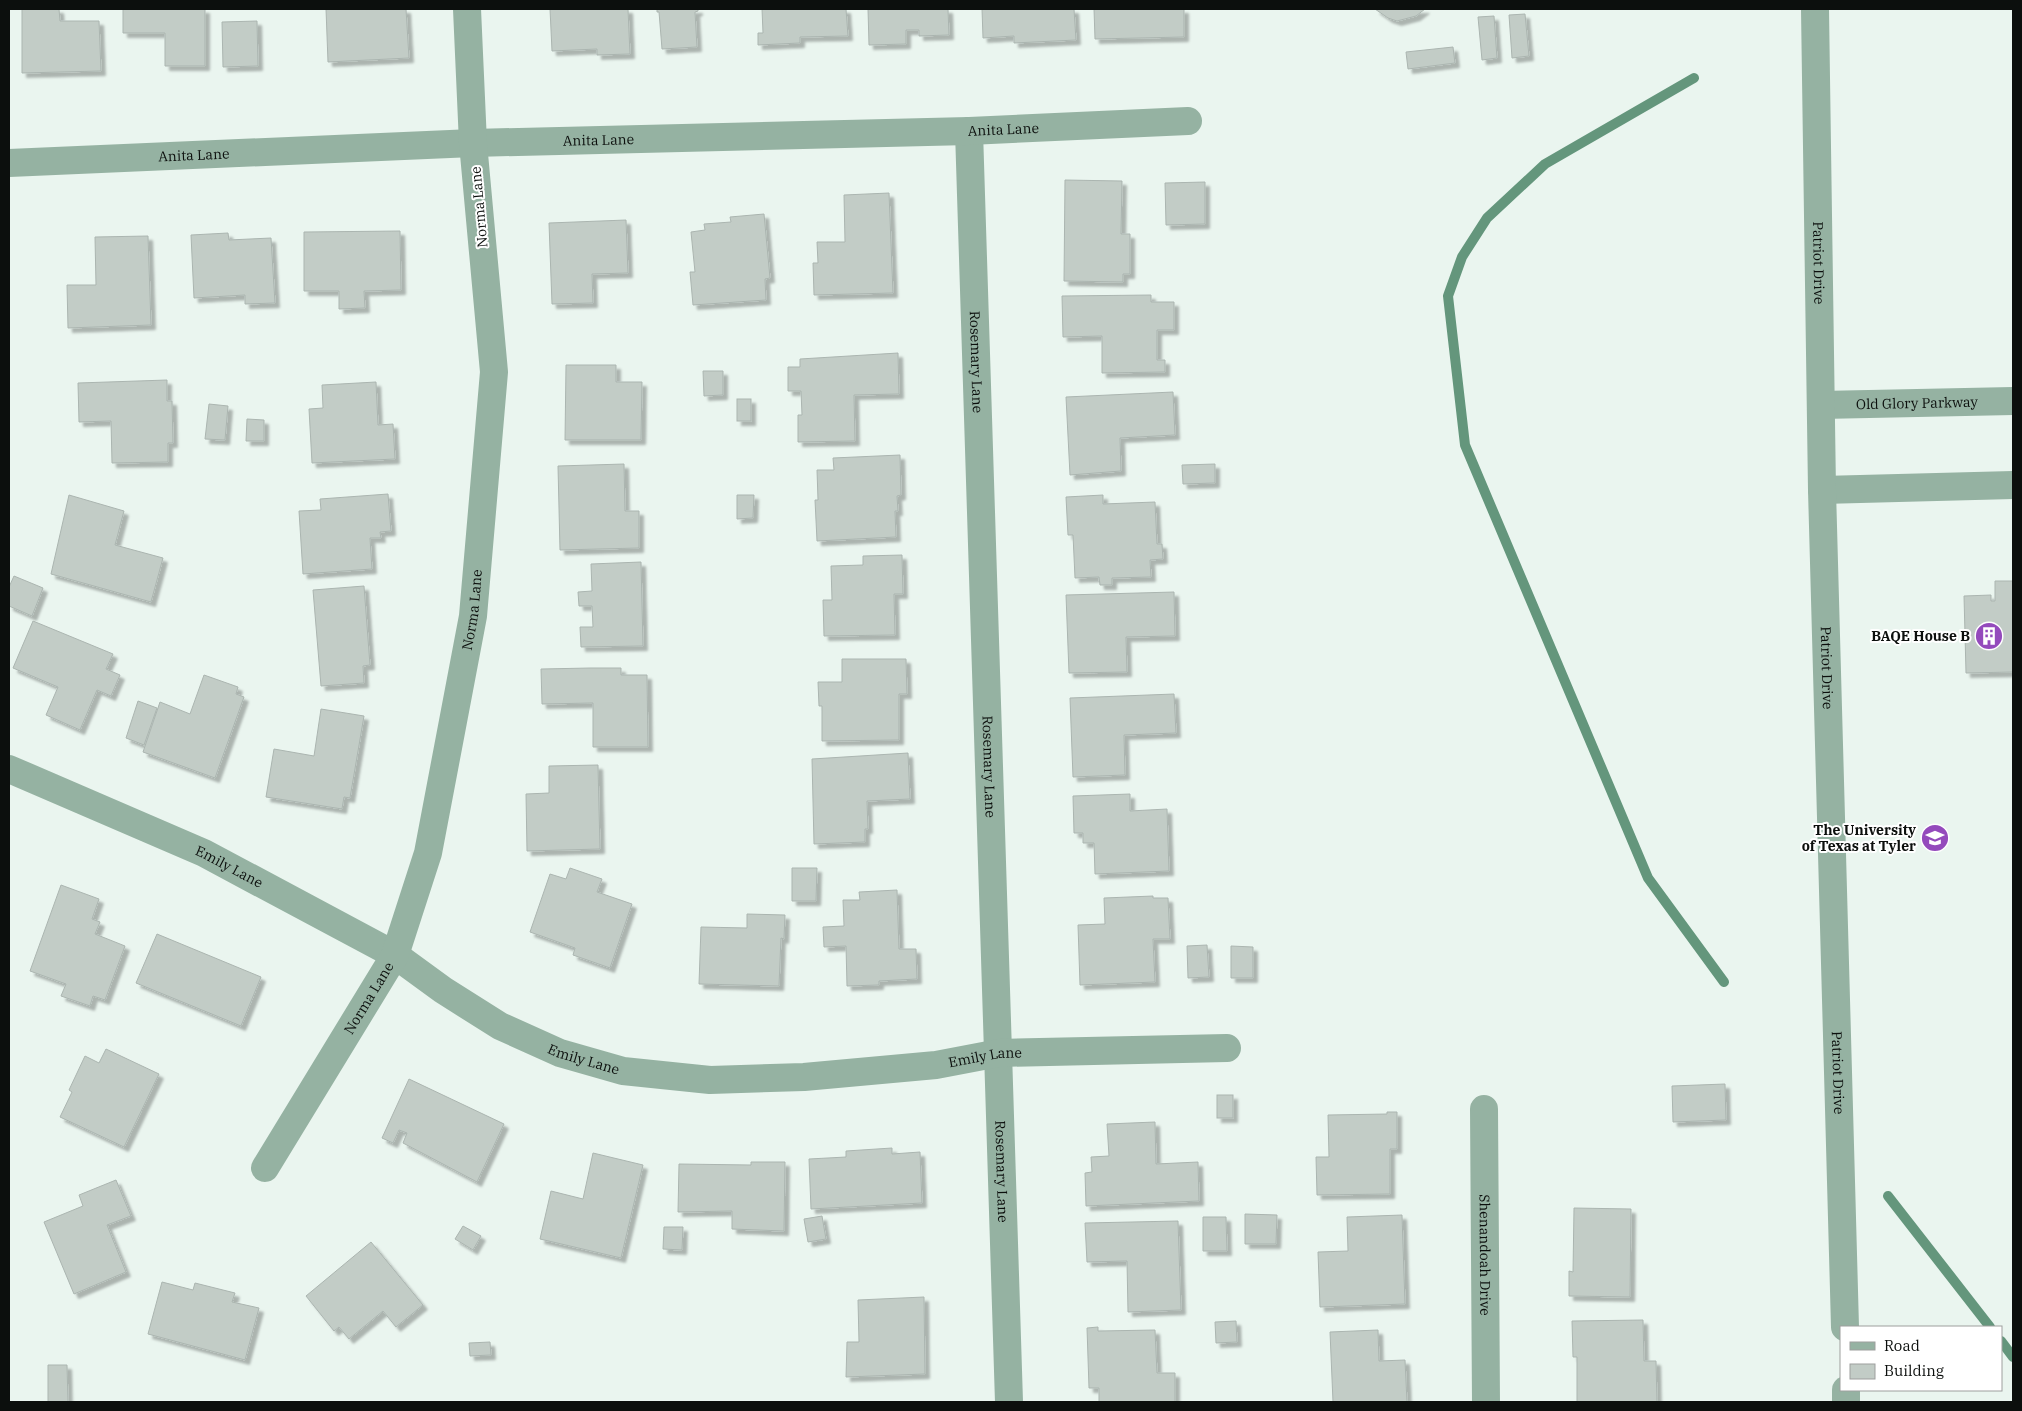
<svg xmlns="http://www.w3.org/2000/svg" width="2022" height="1411" font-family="'IBM Plex Serif',serif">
<defs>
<filter id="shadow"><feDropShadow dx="4.5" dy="4.5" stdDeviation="1" flood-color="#0004"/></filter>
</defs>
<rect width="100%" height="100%" fill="#eaf5ef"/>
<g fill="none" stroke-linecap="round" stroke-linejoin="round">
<g stroke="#64967c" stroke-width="10">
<polyline points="1694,78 1545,164 1487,218 1462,257 1448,296 1465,445 1648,878 1724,982"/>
<polyline points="1888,1196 1990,1327"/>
<polyline points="2001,1341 2013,1357"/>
</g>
</g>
<g fill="#c2ccc6" stroke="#abb5b0" filter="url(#shadow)">
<polygon points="22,9 59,9 60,21 99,21 101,71 22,73"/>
<polygon points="123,9 205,9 205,66 165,66 165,33 123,33"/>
<polygon points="326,9 406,9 409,58 328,62"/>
<polygon points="550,9 628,9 630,54 597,55 597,49 552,51"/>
<polygon points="657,9 698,9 698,11 695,12 697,47 662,49 659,12 657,12"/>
<polygon points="762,9 846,9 848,36 800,37 800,43 758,45 758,33 763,33"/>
<polygon points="868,9 948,9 949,35 919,36 919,30 906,30 906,44 869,45"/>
<polygon points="982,9 1074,9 1076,40 1014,43 1014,36 983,38"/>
<polygon points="1094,9 1184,9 1184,37 1095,39"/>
<polygon points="1375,9 1425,9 1416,16 1397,21 1388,18"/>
<polygon points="1525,14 1529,56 1512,58 1509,15"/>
<polygon points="1494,16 1497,58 1482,60 1478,17"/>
<polygon points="257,21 258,66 223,67 222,22"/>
<polygon points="1453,47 1455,63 1408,69 1406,52"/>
<polygon points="1065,180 1122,181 1121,234 1130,234 1130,274 1123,274 1123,282 1064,281"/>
<polygon points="1205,182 1205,224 1166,225 1165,183"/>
<polygon points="889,193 893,293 814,295 813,263 818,263 817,242 845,242 844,195"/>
<polygon points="764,214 770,278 765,279 766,300 693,305 690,272 695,272 691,232 705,230 704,224 731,222 730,217"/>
<polygon points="626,220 628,273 592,274 593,303 552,304 549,223"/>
<polygon points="400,231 401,290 364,291 365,308 339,309 339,291 304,291 304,232"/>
<polygon points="228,233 229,240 271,238 275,303 245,304 245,295 194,298 191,235"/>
<polygon points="148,236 151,325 68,328 67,285 96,285 95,237"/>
<polygon points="1151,295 1151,302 1174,302 1174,330 1157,330 1157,360 1165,360 1165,372 1102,373 1102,336 1063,337 1062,296"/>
<polygon points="898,353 899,394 854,395 855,441 798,442 798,415 802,415 801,391 788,391 788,367 800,367 800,359"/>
<polygon points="566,365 616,365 616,382 642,382 641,440 565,440"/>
<polygon points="703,371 723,371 723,395 704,396"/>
<polygon points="167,380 167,401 172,401 173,443 168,443 168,462 112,463 111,421 79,422 78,383"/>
<polygon points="376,382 378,425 393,424 395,459 312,463 309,409 323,408 322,385"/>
<polygon points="1173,392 1175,435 1120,438 1121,471 1070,475 1066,397"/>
<rect x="737" y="399" width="14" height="22"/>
<polygon points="209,404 228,406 225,440 205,439"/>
<polygon points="247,419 264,420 264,441 246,441"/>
<polygon points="900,455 901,495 897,496 898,511 895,511 896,537 817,541 815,500 818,500 817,470 834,470 833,458"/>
<polygon points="624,464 625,511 639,511 639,548 560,550 558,466"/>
<polygon points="1215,464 1215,483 1183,484 1182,465"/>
<polygon points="388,494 391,531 380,532 381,538 370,538 372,569 303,574 299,511 321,510 320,499"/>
<polygon points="69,495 124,511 115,545 163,558 151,602 51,574"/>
<polygon points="737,495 754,495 753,518 737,519"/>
<polygon points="1103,495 1103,504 1155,502 1157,544 1162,544 1163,559 1150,560 1151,577 1112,578 1112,585 1100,585 1099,577 1075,578 1073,535 1068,535 1066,497"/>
<polygon points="902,555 903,594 894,594 895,635 824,636 823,600 832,600 831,566 863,565 863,556"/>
<polygon points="641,562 643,646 581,647 580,627 593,627 592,606 579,606 578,592 592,591 591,564"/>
<polygon points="14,576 43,588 32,616 9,606 9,587"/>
<polygon points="1995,581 2013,581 2013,672 1966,673 1964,596 1991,595 1991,601 1995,601"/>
<polygon points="364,586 370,665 363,666 364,683 321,686 313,590"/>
<polygon points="1174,592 1175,636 1126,637 1127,672 1069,673 1066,595"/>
<polygon points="33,621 113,654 106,669 120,675 111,696 97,690 80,730 46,715 58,687 13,668"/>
<polygon points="842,659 906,659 907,694 899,694 899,740 822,741 822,706 819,706 818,682 842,682"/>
<polygon points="590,668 621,668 621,675 647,675 648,747 593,747 593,703 542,704 541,669"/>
<polygon points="204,675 238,687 236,694 244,697 215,778 143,752 160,702 190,714"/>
<polygon points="1174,694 1176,733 1124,735 1125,775 1073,777 1070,698"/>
<polygon points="138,701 157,708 144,745 126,738"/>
<polygon points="321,709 364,716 350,798 344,797 342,809 266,797 274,749 314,756"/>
<polygon points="908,753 910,799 867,801 868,829 865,829 865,842 814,844 812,759"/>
<polygon points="598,765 600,849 527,851 526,794 549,793 549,766"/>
<polygon points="1130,794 1130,811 1167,809 1169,871 1095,874 1094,843 1083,843 1083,833 1074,833 1073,796"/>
<polygon points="570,868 602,879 597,892 632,904 610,968 573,955 575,948 530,932 550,874 566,879"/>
<polygon points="792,868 817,868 816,901 792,901"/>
<polygon points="61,885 99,899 92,919 100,922 95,934 125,946 105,1000 93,996 90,1006 61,996 66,984 30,971"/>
<polygon points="897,890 899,949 916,949 917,979 879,981 879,985 847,986 846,946 824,947 823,927 844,926 843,900 860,900 859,892"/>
<polygon points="1153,896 1153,898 1168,898 1170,939 1153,939 1155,982 1080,985 1078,925 1105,924 1104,898"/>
<polygon points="747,914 785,915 784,939 781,938 779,986 699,984 701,927 747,928"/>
<polygon points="157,934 261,977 241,1026 136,983"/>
<polygon points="1207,945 1209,977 1188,978 1187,946"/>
<polygon points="1231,946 1253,947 1253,978 1231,978"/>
<polygon points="106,1049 159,1074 124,1147 60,1117 72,1092 69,1090 85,1056 99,1063"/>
<polygon points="409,1079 504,1124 477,1182 403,1143 407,1133 399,1130 393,1143 382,1138"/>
<polygon points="1725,1084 1726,1120 1673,1122 1672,1086"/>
<rect x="1217" y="1095" width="16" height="23"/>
<polygon points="1387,1112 1397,1112 1397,1149 1390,1149 1390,1194 1317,1195 1316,1157 1329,1157 1328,1115 1387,1114"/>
<polygon points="1155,1122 1156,1164 1198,1162 1199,1201 1086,1206 1085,1173 1092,1172 1091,1157 1109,1156 1107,1124"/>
<polygon points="892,1148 892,1154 920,1152 922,1203 811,1209 809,1159 846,1157 846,1151"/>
<polygon points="593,1153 643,1165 621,1258 540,1239 551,1191 583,1199"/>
<polygon points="751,1162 785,1162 784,1231 732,1229 732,1211 678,1212 679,1164 751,1165"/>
<polygon points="116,1180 131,1216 107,1225 126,1272 74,1294 44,1222 83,1206 79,1195"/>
<polygon points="1574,1208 1631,1209 1630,1297 1569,1296 1569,1271 1573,1272"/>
<polygon points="1245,1214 1277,1215 1276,1244 1245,1244"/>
<polygon points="1402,1215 1405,1304 1320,1307 1318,1252 1348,1251 1347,1217"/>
<polygon points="822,1216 826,1239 808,1242 804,1219"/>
<polygon points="1203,1217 1226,1217 1227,1251 1203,1251"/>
<polygon points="1178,1221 1181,1310 1128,1312 1127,1261 1087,1262 1085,1223"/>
<polygon points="463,1226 481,1236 473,1250 455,1239"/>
<polygon points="664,1227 683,1227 682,1250 663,1249"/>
<polygon points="371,1242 423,1305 396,1327 383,1311 349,1339 339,1327 334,1331 306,1296"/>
<polygon points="162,1282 193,1290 195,1283 235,1293 232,1302 259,1308 245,1360 148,1334"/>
<polygon points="924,1297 925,1374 846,1377 847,1342 859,1342 858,1300"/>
<polygon points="1643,1320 1644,1361 1656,1361 1657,1402 1577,1402 1577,1357 1573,1357 1572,1321"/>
<polygon points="1236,1321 1237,1342 1216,1343 1215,1322"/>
<polygon points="1098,1327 1098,1331 1155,1330 1157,1373 1175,1373 1175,1402 1099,1402 1099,1388 1089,1388 1087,1328"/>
<polygon points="1378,1330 1379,1361 1405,1360 1407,1402 1333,1402 1330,1332"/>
<polygon points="490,1342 491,1355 470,1356 469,1343"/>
<polygon points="48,1365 67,1365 68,1402 48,1402"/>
</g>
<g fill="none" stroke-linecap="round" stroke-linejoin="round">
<g stroke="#95b2a2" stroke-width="28">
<path id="s1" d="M969,131L1009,1402"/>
<path id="s2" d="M9,163L473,143L969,131L1188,121"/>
<path id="s3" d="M1821,405L2013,401"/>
<polyline points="1822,490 2013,485"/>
<path id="s4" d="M9,769L204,853L395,955L443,990L500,1026L560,1053L623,1071L710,1080L804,1077L936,1065L999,1053L1227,1048"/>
<path id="s5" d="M1484,1109L1486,1402"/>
<path id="s6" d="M265,1168L395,955L428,853L473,616L494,372L473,143L467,9"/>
</g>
<g stroke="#95b2a2" stroke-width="28">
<path id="s7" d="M1815,9L1822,490L1845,1327"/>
<polyline points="1846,1390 1846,1402"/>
</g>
</g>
<defs>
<symbol id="building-disc" viewBox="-11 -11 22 22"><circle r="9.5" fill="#944abc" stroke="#fff"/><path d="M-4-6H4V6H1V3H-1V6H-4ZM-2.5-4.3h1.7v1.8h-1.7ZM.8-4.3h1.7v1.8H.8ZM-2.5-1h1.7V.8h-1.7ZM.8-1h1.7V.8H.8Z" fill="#fff"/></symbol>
<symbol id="university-disc" viewBox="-11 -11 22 22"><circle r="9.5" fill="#944abc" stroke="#fff"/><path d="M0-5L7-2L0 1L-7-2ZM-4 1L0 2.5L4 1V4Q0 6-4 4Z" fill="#fff"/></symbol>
</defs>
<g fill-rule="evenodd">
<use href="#building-disc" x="1973" y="620" width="32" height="32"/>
<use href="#university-disc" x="1919" y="822" width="32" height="32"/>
</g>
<g text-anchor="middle" stroke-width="4" stroke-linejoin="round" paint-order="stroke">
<g font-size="14" fill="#0c0f0d" stroke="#fff">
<text dy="5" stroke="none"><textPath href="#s2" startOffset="995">Anita Lane</textPath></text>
<text dy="5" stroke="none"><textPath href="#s2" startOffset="590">Anita Lane</textPath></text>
<text dy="5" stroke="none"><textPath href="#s2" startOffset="185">Anita Lane</textPath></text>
<text transform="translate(479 207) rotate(-95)" y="5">Norma Lane</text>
<text dy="5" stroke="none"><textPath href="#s7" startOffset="254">Patriot Drive</textPath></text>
<text dy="5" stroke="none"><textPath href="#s1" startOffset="231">Rosemary Lane</textPath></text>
<text dy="5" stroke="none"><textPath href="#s3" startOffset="96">Old Glory Parkway</textPath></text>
<text dy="5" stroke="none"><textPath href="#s6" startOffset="604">Norma Lane</textPath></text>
<text dy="5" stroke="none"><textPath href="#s7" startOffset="659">Patriot Drive</textPath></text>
<text dy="5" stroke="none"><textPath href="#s1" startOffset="636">Rosemary Lane</textPath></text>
<text dy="5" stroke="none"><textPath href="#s4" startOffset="241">Emily Lane</textPath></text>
<text dy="5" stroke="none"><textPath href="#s6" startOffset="199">Norma Lane</textPath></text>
<text dy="5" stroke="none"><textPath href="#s4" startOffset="646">Emily Lane</textPath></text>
<text dy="5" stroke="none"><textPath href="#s4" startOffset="1051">Emily Lane</textPath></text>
<text dy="5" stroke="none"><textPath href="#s7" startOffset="1064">Patriot Drive</textPath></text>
<text dy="5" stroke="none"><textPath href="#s1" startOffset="1041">Rosemary Lane</textPath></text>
<text dy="5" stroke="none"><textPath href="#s5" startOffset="146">Shenandoah Drive</textPath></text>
</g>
<g font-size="14" font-weight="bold" fill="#0c0f0d" stroke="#fff" text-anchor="end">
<text x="1970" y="641">BAQE House B</text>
<text x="1916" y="835">The University<tspan x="1916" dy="16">of Texas at Tyler</tspan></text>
</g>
</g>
<rect width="2022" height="1411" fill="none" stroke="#0c0f0d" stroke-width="20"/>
<rect x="1840" y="1326" width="162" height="65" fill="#ffffff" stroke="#9e9f9e"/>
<rect x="1850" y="1342" width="25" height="8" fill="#95b2a2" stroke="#9e9f9e"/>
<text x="1884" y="1351" font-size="15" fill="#0c0f0d">Road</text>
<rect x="1850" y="1364" width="25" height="15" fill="#c2ccc6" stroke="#9e9f9e"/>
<text x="1884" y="1376" font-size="15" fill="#0c0f0d">Building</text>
</svg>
